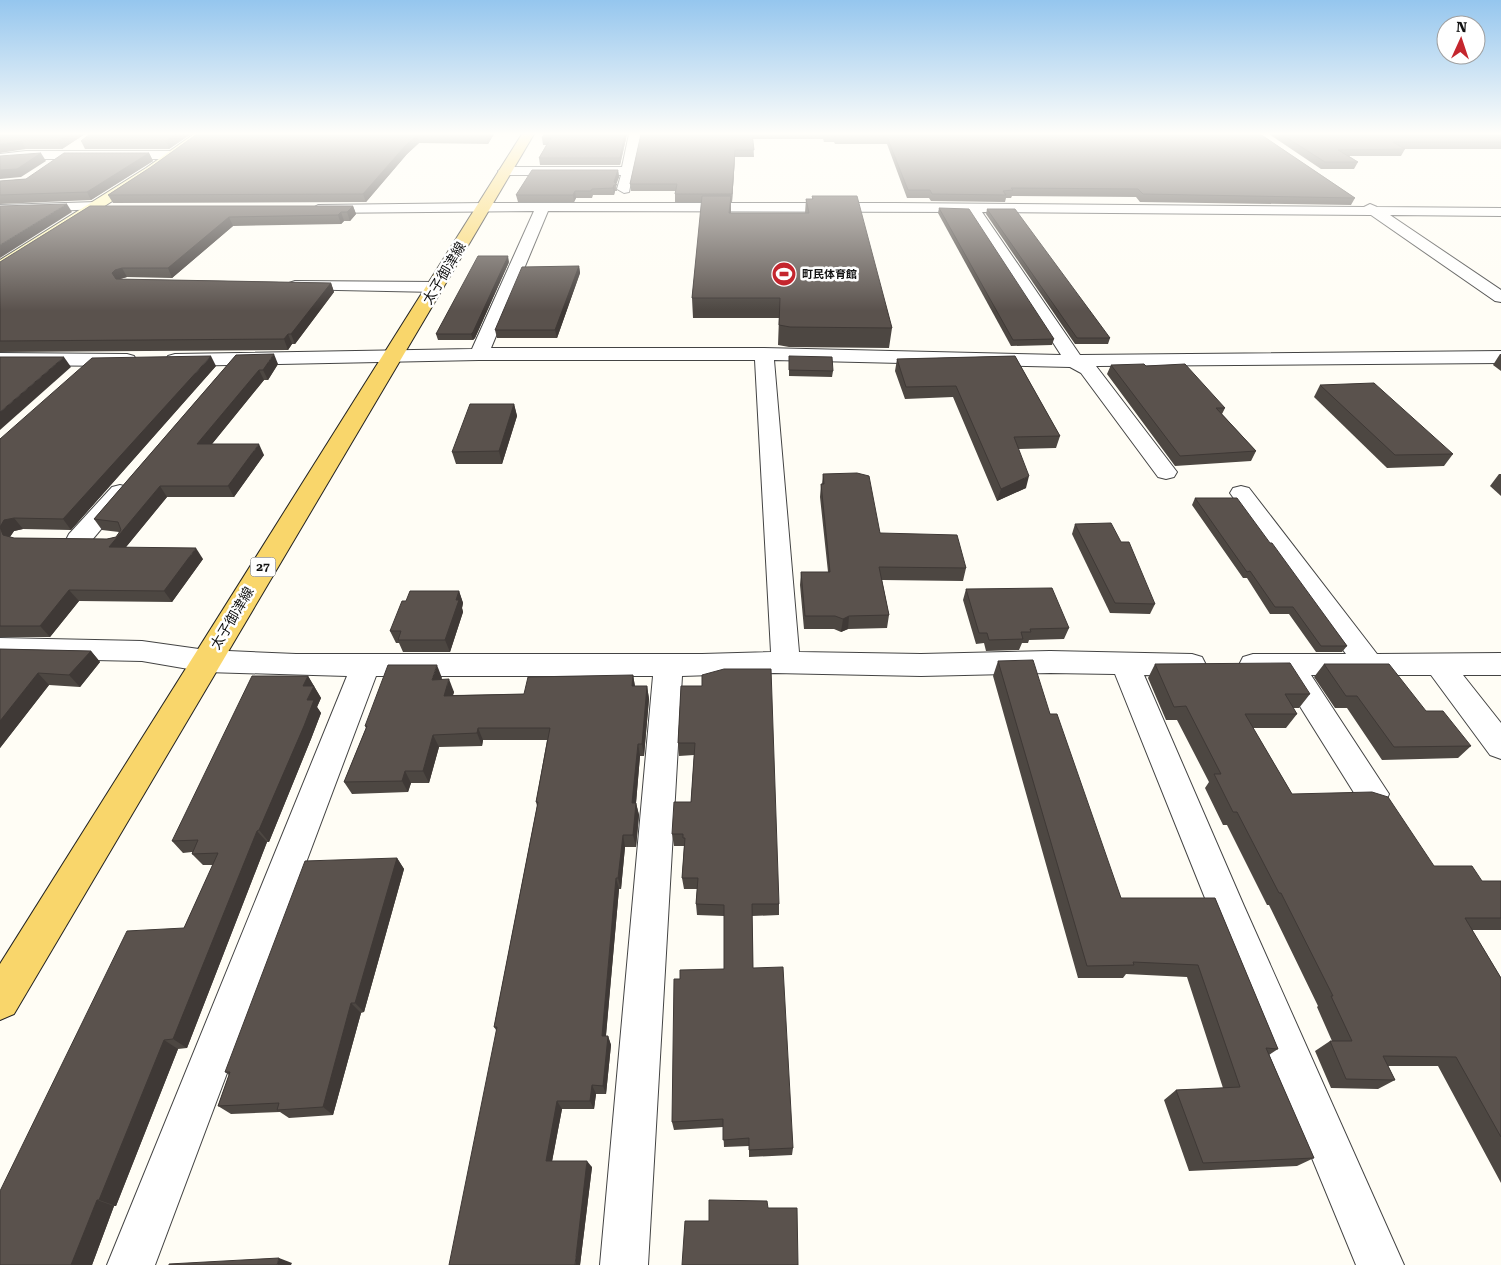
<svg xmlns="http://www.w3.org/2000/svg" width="1501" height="1265" font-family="'Roboto Serif','Noto Sans JP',serif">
<rect width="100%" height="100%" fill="#fffdf5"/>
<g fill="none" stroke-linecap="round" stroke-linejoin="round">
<defs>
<g id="street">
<polygon points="629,134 641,134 629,192 624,193 617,189 621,175 504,175 498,171 504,167 622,167"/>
<polygon points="26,151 173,151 179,155 173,159 26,159 0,162 0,154"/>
<polygon points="97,202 102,203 104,206 102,209 0,213 0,205"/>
<path d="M483,203H896L1364,207L1370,204L1377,207L1501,208V216L1390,215L1501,290V302L1495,301L1371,215L982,212L1080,355L1501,351V363L1096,366L1177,472L1174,477L1166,479L1158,477L1081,373L1070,367L774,360L799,652L921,654L1050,651L1192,654L1202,657L1206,665L1202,673L1192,676L1144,675L1244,906L1404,1265H1356L1213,918L1115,674L1050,673L921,676L774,673L682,676L648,1265H600L653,676H376L155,1265H107L347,676L206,672L142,661L0,658V638L142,641L206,650L296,654H702L771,652L755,360H479L175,366L168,364L166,360L168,356L175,354L472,349L534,211L318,213L311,209L318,205ZM548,211L969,212L1061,355L764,348H491Z"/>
<polygon points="295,281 436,282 442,284 444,287 442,290 436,292 289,289 287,286 289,283"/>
<polygon points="0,353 127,354 134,356 136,360 134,364 127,366 0,365"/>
<polygon points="120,485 128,487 131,492 128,497 87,546 78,548 69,546 66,540 69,534 112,487"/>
<polygon points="1241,486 1249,488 1377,654 1501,653 1501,675 1463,675 1501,723 1501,759 1490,755 1431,675 1311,675 1389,794 1385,804 1373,808 1361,804 1281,676 1253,676 1243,673 1239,665 1243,657 1253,654 1346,654 1230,493 1233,488"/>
</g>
<polygon id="secondary" points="194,134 208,134 154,174 6,270 0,272 0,260 146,168"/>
<polygon id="primary" points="522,134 534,134 14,1014 0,1020 0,964"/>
</defs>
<use href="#street" stroke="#444" stroke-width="2"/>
<use href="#secondary" stroke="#333" stroke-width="2"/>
<use href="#primary" stroke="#222" stroke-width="2"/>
<use href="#street" fill="#fff" fill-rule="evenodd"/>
<use href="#secondary" fill="#fff6b0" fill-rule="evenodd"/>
<use href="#primary" fill="#f9d66b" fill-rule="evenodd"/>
</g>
<g fill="#4d4742">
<polygon points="0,134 85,134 62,149 26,149"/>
<polygon points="90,134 191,134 169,149 85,149 81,141"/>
<polygon points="197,134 494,134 488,144 419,143 407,154 366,202 113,203 108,195 151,167"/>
<polygon points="627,134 620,165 540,165 539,158 546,145 543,145 542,138"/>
<polygon points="641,134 1260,134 1355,198 1351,205 1140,202 1136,197 1012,196 1011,198 1006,198 1005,202 931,201 929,198 907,198 887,144 835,144 834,142 824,142 823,139 753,139 754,157 735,157 732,202 731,202 731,213 805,213 806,199 812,199 812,196 892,328 889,348 789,347 778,345 779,318 693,318 692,298 702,202 675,202 675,191 631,191 630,184"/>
<polygon points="1269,134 1501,134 1501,149 1405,149 1401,156 1349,156 1358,162 1354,169 1321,169"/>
<polygon points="149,153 153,161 91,200 0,204 0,181 26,179"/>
<polygon points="618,170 619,177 616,184 617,191 615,191 614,195 593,195 592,198 576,198 574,202 518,202 516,195"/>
<polygon points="90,206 353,206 356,214 350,221 344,221 341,224 233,226 172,278 127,277 120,279 331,283 334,292 295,344 292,344 288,350 0,352 0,262"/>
<polygon points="939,208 1054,339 1052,345 1011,346 938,213"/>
<polygon points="987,209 1110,338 1108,344 1075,344 986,214"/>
<polygon points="509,262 475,338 473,340 438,340 436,334"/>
<polygon points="579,266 580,273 557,338 497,338 495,330"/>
<polygon points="1500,354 1501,354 1501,371 1493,365"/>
<polygon points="236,355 278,364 268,380 264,380 212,444 264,455 234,497 167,497 126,547 203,559 172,602 79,601 50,637 0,637 0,439 216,366 71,530 23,529 14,531 10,537 14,538 107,539 116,537 119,532 102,530 94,519"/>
<polygon points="789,356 833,371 832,377 789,376"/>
<polygon points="1015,356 1060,436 1056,448 1018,449 1026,488 997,501 953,397 905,399 895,371 897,359"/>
<polygon points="1111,365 1146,366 1225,408 1222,414 1256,451 1251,461 1175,466 1107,374"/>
<polygon points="1320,385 1453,454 1444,466 1387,468 1314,397"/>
<polygon points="514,404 517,416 502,464 456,464 452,452"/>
<polygon points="823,474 880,533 966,568 963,581 882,580 889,615 887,628 848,629 841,632 834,629 804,629 800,585 801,572 828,572 820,497 821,484 822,484"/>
<polygon points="1499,474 1501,474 1501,496 1490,486"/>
<polygon points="1195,498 1270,543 1347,646 1342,652 1316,652 1289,614 1270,614 1247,578 1243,578 1192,505"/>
<polygon points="1075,524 1155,604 1150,614 1110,613 1072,534"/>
<polygon points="966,589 1069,628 1064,639 1029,640 1028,643 1022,643 1019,650 986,651 984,643 976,644 963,600"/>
<polygon points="459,591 463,603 462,608 463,612 450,652 403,652 399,643 396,643 390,631 406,601"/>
<polygon points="0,649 91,651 100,662 80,687 49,685 0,748"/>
<polygon points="998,661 1050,714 1121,898 1215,898 1278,1049 1269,1055 1314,1158 1297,1166 1189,1171 1164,1100 1176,1090 1223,1088 1187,977 1126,974 1123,978 1078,978 993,676"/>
<polygon points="1155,664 1310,694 1299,708 1293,708 1297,714 1286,728 1253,728 1292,794 1434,866 1482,881 1501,881 1501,930 1472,930 1501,978 1501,1183 1438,1066 1388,1066 1395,1080 1378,1089 1331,1088 1315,1051 1330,1041 1332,1041 1317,1007 1318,1006 1269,905 1267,905 1227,825 1223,825 1205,788 1209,782 1177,720 1166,720 1148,678"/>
<polygon points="1324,664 1426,711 1471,746 1458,758 1382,760 1347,708 1335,708 1314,677"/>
<polygon points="633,675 635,686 647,686 649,699 644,756 640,756 636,803 639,815 636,847 625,847 621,889 619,889 606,1036 608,1036 611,1045 606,1094 596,1094 594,1109 562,1109 552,1161 592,1167 580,1265 496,1030 494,1027 537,806 536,802 547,740 483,740 482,746 439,747 429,783 411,783 408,792 352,794 344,782 366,728 365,726 442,678 441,679 454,692 453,695 524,694"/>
<polygon points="308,676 321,698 317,707 321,713 311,739 269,842 267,842 187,1048 178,1049 116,1206 114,1206 92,1265 0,1265 184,928 213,865 203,865 192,854 192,852 183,853 172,841"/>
<polygon points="681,686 779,904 779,915 752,916 753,968 793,1148 792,1155 749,1157 749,1146 724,1147 723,1127 674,1130 672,1122 680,979 724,969 724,916 697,915 696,904 697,889 684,889 682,878 684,846 674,846 672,834 691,802 694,755 679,756 678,743"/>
<polygon points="397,858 404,869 364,1012 361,1013 333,1115 289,1118 280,1112 231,1114 218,1106 229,1075 225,1072"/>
</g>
<g fill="#3f3936">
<polygon points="70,134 85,134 62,149 58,141"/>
<polygon points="176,134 191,134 169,149 166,141"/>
<polygon points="488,134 494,134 488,144 486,136"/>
<polygon points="625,134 627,134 620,165 620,158"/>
<polygon points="417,135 419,143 407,154 366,202 363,194 405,146"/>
<polygon points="22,141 26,149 0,153 0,144"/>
<polygon points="735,150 735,157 732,202 732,194"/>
<polygon points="41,153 46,161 21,177 0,179 0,170"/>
<polygon points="149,153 153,161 91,200 87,192"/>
<polygon points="618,170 619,177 616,185 614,182"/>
<polygon points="614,185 615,191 614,195 613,188"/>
<polygon points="575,191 576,198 574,202 573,195"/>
<polygon points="731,196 731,213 729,213"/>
<polygon points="67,204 72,212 0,258 0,245"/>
<polygon points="353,206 356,214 350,221 347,212"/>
<polygon points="341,212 344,221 341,224 338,215"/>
<polygon points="229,217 233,226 172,278 168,268"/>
<polygon points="508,256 509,262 475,338 473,340 471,334"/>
<polygon points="579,266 580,273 557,338 555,330"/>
<polygon points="122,268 127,277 120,279 117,283 112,273 115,270"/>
<polygon points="331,283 334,292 295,344 291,334"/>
<polygon points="288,334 292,344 288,350 284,339"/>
<polygon points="274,354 278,364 268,380 263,370"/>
<polygon points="211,356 216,366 71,530 63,519"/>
<polygon points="64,357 71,367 0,430 0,412"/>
<polygon points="259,370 264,380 203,455 197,444"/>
<polygon points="514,404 517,416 502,464 499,451"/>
<polygon points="259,444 264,455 234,497 228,486"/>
<polygon points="1029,476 1026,488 997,501 1001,489"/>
<polygon points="160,486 167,497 117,558 109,547"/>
<polygon points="14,518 23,529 14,531 9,538 3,535 0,527 4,520"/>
<polygon points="196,548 203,559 172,602 164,591"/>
<polygon points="69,590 79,601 50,637 40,626"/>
<polygon points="459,591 463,603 462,608 463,612 450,652 445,640"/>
<polygon points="849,616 848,629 841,632 843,619"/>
<polygon points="91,651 100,662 80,687 69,675"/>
<polygon points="437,665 442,678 437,692 432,680"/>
<polygon points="38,673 49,685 0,748 0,721"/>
<polygon points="633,675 635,687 632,686"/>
<polygon points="308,676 321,698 317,707 321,713 311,739 269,842 259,830 307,700 303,686"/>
<polygon points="449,679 454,692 449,708 444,696"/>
<polygon points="647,686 649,699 644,756 642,744"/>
<polygon points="478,728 483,740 482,746 477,733"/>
<polygon points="433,735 439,747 429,783 423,771"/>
<polygon points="638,744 640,756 635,815 632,803"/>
<polygon points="405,771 411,783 408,792 402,781"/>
<polygon points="636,803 639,815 636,847 633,835"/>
<polygon points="257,831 267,842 187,1048 173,1039"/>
<polygon points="623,835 625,847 621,889 618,878"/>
<polygon points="397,858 404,869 364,1012 355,1003"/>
<polygon points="616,878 619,889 605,1045 602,1036"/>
<polygon points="351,1003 361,1013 333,1115 323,1107"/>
<polygon points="608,1036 611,1045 606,1094 603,1086"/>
<polygon points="164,1040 178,1049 116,1206 99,1200"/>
<polygon points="592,1085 596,1094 594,1109 590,1101"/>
<polygon points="557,1101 562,1109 551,1167 546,1161"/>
<polygon points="587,1161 592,1167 580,1265 575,1265"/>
<polygon points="97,1200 114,1206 92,1265 71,1265"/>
<polygon points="279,1258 292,1263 291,1265 277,1265"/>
</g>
<g fill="#5a524d" stroke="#3f3936">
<polygon points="0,134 70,134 58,141 22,141 0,144"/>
<polygon points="90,134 176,134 166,141 81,141"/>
<polygon points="197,134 488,134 486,136 417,135 405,146 363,194 108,195 151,167"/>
<polygon points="544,134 625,134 620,158 539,158 551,138 542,138"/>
<polygon points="641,134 752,134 754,150 735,150 732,194 675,194 677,184 630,184"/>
<polygon points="824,134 1260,134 1355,198 1143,194 1138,189 1011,188 1013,190 1003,191 1006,195 932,194 930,190 908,190 887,137 835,137 834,135 825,135"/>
<polygon points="1281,134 1501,134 1501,142 1393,142 1405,149 1338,150 1358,162 1325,162"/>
<polygon points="41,153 17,169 0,170 0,156"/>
<polygon points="64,153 149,153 87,192 0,195 0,181 26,179"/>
<polygon points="532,170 618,170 614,182 617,185 614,185 613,188 592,189 591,191 575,191 573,195 516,195"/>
<polygon points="702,196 731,196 729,213 809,213 806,199 813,199 812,196 857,196 892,328 790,327 779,325 780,298 692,298"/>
<polygon points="67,204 0,245 0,206"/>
<polygon points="90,206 353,206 347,212 341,212 338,215 229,217 168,268 122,268 115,270 112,273 116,279 331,283 291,334 288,334 284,339 0,341 0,262"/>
<polygon points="939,208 969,209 1054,339 1013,340"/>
<polygon points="987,209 1015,209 1110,338 1077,338"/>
<polygon points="478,256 508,256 473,332 471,334 436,334"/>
<polygon points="579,266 555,330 495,330 522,267"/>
<polygon points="274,354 263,370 259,370 197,444 259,444 228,486 160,486 109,547 196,548 164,591 69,590 40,626 0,626 0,527 3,535 14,538 107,539 116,537 121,530 118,522 94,519 236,355"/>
<polygon points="211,356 63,519 14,518 4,520 0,527 0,439 92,358"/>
<polygon points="789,356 832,357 833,371 789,370"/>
<polygon points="1015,356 1060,436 1014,437 1029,476 1001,489 956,386 906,387 897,359"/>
<polygon points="0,357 64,357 0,412"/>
<polygon points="1144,364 1146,366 1185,364 1225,408 1216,408 1256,451 1180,456 1111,365"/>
<polygon points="1374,383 1453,454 1395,455 1320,385"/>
<polygon points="470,404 514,404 499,451 452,452"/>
<polygon points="857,473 869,476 880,533 957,535 966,568 879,567 889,615 849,616 843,619 835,616 805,616 801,572 830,572 821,484 824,484 823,474"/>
<polygon points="1195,498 1237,498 1270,543 1272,543 1347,646 1321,646 1293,607 1275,607 1250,571 1247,572"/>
<polygon points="1111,523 1121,542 1129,542 1155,604 1115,603 1075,524"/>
<polygon points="1052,588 1069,628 1030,629 1031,632 1021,632 1023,639 989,640 987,633 979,633 966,589"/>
<polygon points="410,591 459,591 456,600 459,600 445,640 398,640 401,631 390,631 402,601 406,601"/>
<polygon points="0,649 91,651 69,675 38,673 0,721"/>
<polygon points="1033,660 1050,714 1057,714 1121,898 1215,898 1278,1049 1266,1048 1314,1158 1203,1163 1176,1090 1240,1087 1198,965 1133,962 1134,965 1087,966 998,661"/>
<polygon points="1290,663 1310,694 1285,694 1297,714 1245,714 1292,794 1372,792 1388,797 1434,866 1472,866 1482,881 1501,881 1501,918 1465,918 1501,978 1501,1137 1456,1057 1383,1056 1395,1080 1346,1079 1330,1041 1352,1041 1331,996 1333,996 1281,893 1279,893 1237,812 1233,812 1214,774 1221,774 1186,706 1174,707 1155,664"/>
<polygon points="1324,664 1389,664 1426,711 1443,711 1471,746 1394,747 1357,696 1346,696"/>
<polygon points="388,665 437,665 432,680 449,679 444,696 524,694 528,677 633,675 632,686 647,686 642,744 638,744 632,803 636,803 633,835 623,835 618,878 616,878 602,1036 608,1036 603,1086 592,1085 590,1101 557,1101 546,1161 587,1161 575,1265 449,1265 497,1027 494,1027 538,802 536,802 550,728 478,728 477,733 433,735 423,771 405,771 402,781 344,782 367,726 365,726"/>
<polygon points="724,669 771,669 779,904 752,904 753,968 783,967 793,1148 749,1150 749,1138 723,1140 723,1119 672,1122 674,979 680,979 680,970 724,969 724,905 696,904 698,878 682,878 685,838 683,838 683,834 672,834 674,802 691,802 695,743 678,743 681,686 702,686 702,675"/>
<polygon points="252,676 308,676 303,686 314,686 307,700 314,700 304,726 259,830 257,831 173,1039 164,1040 99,1200 97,1200 71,1265 0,1265 0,1191 127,931 184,928 218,853 192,854 198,840 172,841"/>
<polygon points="397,858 355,1003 351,1003 323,1107 277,1110 279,1103 218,1106 230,1072 225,1072 305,861"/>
<polygon points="709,1200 767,1201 768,1208 797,1208 798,1265 682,1265 685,1221 709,1221"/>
<polygon points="279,1258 277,1265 169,1265 169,1264"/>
</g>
<linearGradient id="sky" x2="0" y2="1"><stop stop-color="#95c6ee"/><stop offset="0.43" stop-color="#fffefa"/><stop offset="1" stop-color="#fffefa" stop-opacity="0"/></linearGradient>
<rect width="1501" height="311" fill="url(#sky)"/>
<defs>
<symbol id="stadium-disc" viewBox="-11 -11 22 22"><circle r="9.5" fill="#c4262e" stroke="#fff"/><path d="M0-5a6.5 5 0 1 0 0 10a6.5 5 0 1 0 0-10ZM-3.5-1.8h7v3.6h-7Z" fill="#fff"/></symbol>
</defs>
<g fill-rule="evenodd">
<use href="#stadium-disc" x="770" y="260" width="28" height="28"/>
</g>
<g text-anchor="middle" stroke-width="5" stroke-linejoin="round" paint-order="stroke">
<g font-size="11" font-weight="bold" fill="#111" stroke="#fff" text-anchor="start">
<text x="802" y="278">町民体育館</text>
</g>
<rect fill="#fff" stroke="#585858" stroke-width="1" x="250.5" y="557.5" width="25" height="19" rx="4"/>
<g font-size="12" font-weight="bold" fill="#111">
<text x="263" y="571">27</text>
</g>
<g font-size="14" fill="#111" stroke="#fff">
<text transform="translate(444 273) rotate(-59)" y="5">太子御津線</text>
<text transform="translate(232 618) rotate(-59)" y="5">太子御津線</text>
</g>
</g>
<g transform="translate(1461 40) rotate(3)"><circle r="24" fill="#ffffff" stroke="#a0a0a0"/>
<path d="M0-4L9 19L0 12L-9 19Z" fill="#c4262e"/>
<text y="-8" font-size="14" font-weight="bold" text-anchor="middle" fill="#111111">N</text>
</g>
</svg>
